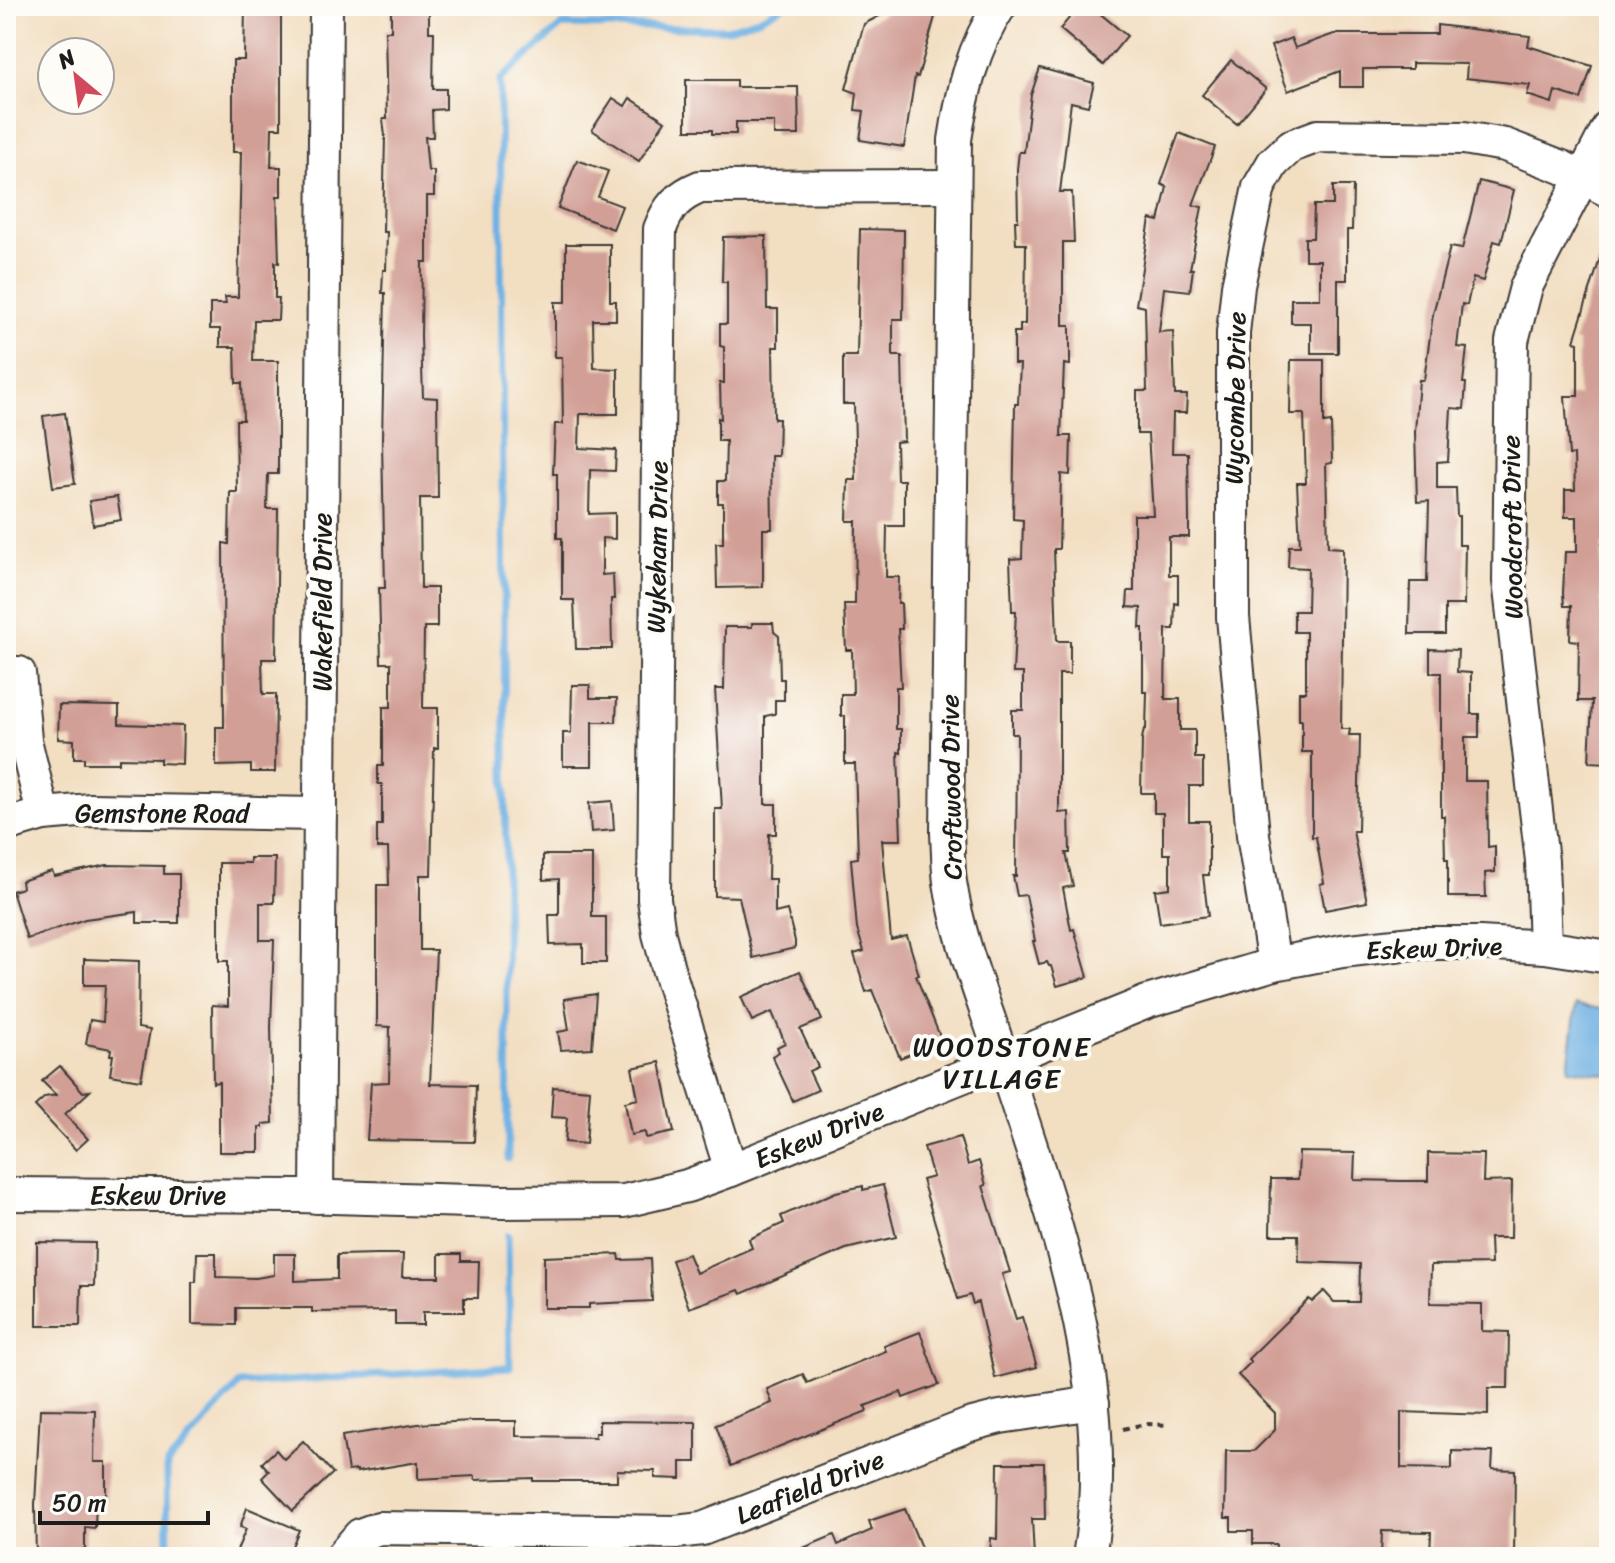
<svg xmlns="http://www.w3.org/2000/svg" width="1615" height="1563" font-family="Sriracha,sans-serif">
<rect width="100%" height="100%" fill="#fdfcf7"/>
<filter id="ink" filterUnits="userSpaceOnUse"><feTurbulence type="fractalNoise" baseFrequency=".0125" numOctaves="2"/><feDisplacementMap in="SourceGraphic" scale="16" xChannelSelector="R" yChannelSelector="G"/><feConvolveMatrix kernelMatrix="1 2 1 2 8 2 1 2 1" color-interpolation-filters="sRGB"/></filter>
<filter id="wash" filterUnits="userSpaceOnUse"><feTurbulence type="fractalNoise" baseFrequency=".006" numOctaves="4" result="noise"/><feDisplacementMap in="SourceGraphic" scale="32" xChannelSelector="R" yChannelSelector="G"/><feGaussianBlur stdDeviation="1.8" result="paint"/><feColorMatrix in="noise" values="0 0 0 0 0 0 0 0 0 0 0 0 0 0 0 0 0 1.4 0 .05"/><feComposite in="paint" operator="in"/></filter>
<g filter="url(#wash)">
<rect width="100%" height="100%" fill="#f2dec1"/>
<polygon fill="#6eb0e3" stroke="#456680" stroke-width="2" points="1576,1005 1609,1010 1609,1075 1568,1069"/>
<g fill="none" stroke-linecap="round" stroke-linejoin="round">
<g stroke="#6eb0e3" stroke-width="7">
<polyline points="508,1159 500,80 562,25 726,29 761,18 783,6"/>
<polyline points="168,1557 167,1464 239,1384 510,1367 508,1235"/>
</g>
</g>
<g id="blocks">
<g fill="#d19f96">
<polygon points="245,6 281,6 281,128 272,128 271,167 281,167 281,196 277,196 279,263 275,262 275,298 279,298 278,320 254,320 253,361 278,361 278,474 268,474 267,509 278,509 276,659 262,659 263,694 276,694 275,772 251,772 251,765 216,766 216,727 224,727 223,543 229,544 230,492 237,492 236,420 243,420 242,383 236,383 235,347 220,347 220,329 210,329 210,304 226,304 225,297 238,297 241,152 233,152 233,60 244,60"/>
<polygon points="391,6 429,6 429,32 434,32 433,89 446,89 446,109 432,110 433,137 425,137 428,171 434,171 434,196 427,196 427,262 422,262 421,337 423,397 437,398 438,498 420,498 421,588 437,588 437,627 424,627 423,708 438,708 438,748 434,748 431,875 420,875 420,950 436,950 430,1084 476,1085 474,1142 367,1140 371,1083 389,1082 390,1027 377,1026 377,885 389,885 388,848 377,848 377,825 382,825 382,784 378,784 378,766 383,766 383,707 391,707 391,663 381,663 379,588 385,588 382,442 385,293 382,293 383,270 386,270 387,232 383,232 385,136 383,119 387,119 385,31 391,31"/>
<polygon points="887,6 938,6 918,77 915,76 904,147 860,140 864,111 855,110 857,93 846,89 864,24 885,13"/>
<polygon points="1079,6 1091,6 1127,36 1103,65 1060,29"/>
<polygon points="1437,25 1530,36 1528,46 1592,66 1581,99 1555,91 1552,103 1527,95 1530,85 1466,78 1467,64 1412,63 1412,69 1363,69 1363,87 1340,87 1340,71 1288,91 1271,46 1291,38 1295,48 1334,34 1437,34"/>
<polygon points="1231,60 1266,89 1237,124 1202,95"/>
<polygon points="1040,68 1094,83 1088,106 1071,102 1060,192 1072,192 1074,242 1063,242 1063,325 1070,325 1070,365 1064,364 1061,436 1071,436 1070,475 1061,474 1059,549 1054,549 1057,641 1070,641 1070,674 1059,674 1059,813 1069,812 1070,853 1066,853 1073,886 1063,888 1071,930 1074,929 1088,977 1057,986 1051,966 1049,966 1047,962 1039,964 1033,941 1035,941 1026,895 1017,896 1013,876 1016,876 1017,734 1012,734 1012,710 1023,710 1023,673 1013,673 1016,611 1012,611 1010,559 1022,558 1023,520 1013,519 1015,404 1018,404 1020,364 1014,364 1014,332 1020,332 1020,324 1025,324 1026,244 1016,244 1015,221 1018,221 1017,169 1019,152 1024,152 1031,95"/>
<polygon points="686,80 736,80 736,87 798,87 799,135 774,135 774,122 736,122 736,134 712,134 712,130 686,130"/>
<polygon points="613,98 625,106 630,98 665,121 639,161 592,130"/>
<polygon points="1179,133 1215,147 1193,205 1202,207 1190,269 1193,269 1190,291 1164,288 1159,332 1173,331 1175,395 1187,395 1186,413 1173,413 1172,453 1188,453 1189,518 1189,537 1169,537 1169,575 1178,575 1178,604 1175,603 1174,629 1166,629 1165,699 1180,699 1180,730 1195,730 1195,758 1203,758 1203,786 1189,786 1189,821 1209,821 1209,875 1203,875 1208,916 1160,923 1155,890 1170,888 1170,854 1163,854 1163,813 1154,813 1154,793 1141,793 1142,739 1144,729 1146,729 1147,692 1143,692 1143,628 1140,628 1141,608 1127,607 1128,591 1134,591 1134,515 1153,515 1148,434 1137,434 1137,391 1147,391 1145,307 1136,305 1150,219 1159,221 1167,187 1161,184"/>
<polygon points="577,160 608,171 598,197 622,206 613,229 558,208"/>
<polygon points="1479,181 1514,190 1501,243 1494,241 1483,281 1473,278 1467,305 1462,304 1457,347 1467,348 1463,383 1466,383 1464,409 1451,408 1448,461 1437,462 1437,488 1456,488 1457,516 1459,516 1459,545 1465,545 1464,605 1445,605 1445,634 1409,634 1410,582 1427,582 1429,501 1417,502 1415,432 1419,380 1424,380 1433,314 1450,247 1462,249"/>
<polygon points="1333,186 1353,186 1352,230 1347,230 1347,280 1338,280 1338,353 1311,353 1311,323 1291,323 1291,299 1320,299 1320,260 1305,260 1305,238 1313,238 1314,205 1333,205"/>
<polygon points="860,229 904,230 903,319 893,319 893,356 902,356 904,441 896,442 897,480 904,480 904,526 887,526 886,577 899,577 898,603 901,603 902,629 898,629 901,687 896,687 896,729 901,729 901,753 898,752 901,840 882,840 891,940 907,936 919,975 916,976 942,1042 900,1058 872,990 866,992 854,954 864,951 857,929 851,859 858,858 855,764 845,764 845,716 841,716 841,694 853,694 852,650 846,650 844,604 855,604 856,521 847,521 848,480 856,480 854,404 843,404 843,356 857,356"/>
<polygon points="766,236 767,309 778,309 778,347 773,347 774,419 779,419 778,456 771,456 772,529 763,529 763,587 717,588 716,543 723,543 723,503 718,503 718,481 725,481 726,441 718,441 718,418 721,419 720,383 724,383 724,347 720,346 720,324 727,324 727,282 722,282 723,237"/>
<polygon points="1605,243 1609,244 1609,544 1602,544 1601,614 1609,615 1609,763 1589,762 1592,701 1578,701 1579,641 1570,640 1571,606 1564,606 1563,593 1565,552 1577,552 1577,517 1565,517 1565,490 1575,490 1574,455 1569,455 1565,396 1578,396 1578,342 1574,341"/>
<polygon points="566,244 610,244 610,301 616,301 616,320 593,320 594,368 618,369 618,414 580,414 579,448 616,450 615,471 590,470 589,514 615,513 615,539 602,538 602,575 613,574 614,599 611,599 612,649 576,649 574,600 562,600 562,538 557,538 557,474 553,474 555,424 563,424 562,357 555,357 555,302 566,302"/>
<polygon points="1291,360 1324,360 1324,423 1331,422 1332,463 1326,464 1328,547 1343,548 1341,729 1350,729 1349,735 1360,735 1358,831 1353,831 1367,902 1325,910 1320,884 1324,883 1316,837 1312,837 1312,752 1302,752 1302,720 1299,720 1299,692 1306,692 1306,632 1294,632 1294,611 1307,611 1308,568 1288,567 1289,546 1300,546 1297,483 1306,483 1304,414 1290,414"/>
<polygon points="65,413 75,484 53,487 43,416"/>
<polygon points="117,497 121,520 93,525 89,501"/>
<polygon points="752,623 773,623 774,632 779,636 780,679 784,679 784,700 775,700 775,714 765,716 765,804 776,804 776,834 769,834 768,879 775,879 775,913 787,910 795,941 795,948 753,958 739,897 715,896 715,809 722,809 715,689 724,689 725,627 752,627"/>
<polygon points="1430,649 1458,650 1457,672 1471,673 1471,714 1479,714 1479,737 1465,737 1465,781 1487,781 1488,847 1495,846 1495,872 1485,873 1486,897 1448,897 1448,859 1445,859 1444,816 1441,816 1441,673 1430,673"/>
<polygon points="572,685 590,685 590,698 617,698 616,722 592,722 592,766 563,766 563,733 571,733"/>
<polygon points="59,705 119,706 119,724 183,726 182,764 160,763 160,759 119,758 119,763 84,763 84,758 74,758 74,740 58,739"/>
<polygon points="612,801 614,830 591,832 589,803"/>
<polygon points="543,855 592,855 592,917 606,917 606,963 583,963 583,944 550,945 549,915 559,915 559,879 543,880"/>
<polygon points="250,858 275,858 274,903 260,903 260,940 274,940 271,1027 273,1123 263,1124 263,1127 259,1127 259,1152 219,1152 219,1082 213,1083 212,1005 228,1006 228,961 219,961 219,863 250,863"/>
<polygon points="107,865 164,866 164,874 179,874 179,923 137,923 137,912 85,919 27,939 12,891 22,888 21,881 52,871 54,876"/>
<polygon points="84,959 139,961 138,1028 150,1030 141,1080 110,1075 113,1055 110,1055 111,1049 86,1044 90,1020 103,1022 105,985 84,985"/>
<polygon points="800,971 822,1020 800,1029 818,1067 809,1071 818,1090 793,1101 772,1056 779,1052 777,1047 785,1043 772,1012 752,1021 741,997"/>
<polygon points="596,994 592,1048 561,1050 558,1032 569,1030 564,999"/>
<polygon points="660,1062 674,1132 646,1138 645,1132 631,1135 625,1102 638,1099 632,1068"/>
<polygon points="60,1066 83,1092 90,1091 65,1114 88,1139 76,1150 35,1106 45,1097 56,1095 42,1081"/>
<polygon points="553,1087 590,1090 586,1144 565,1142 567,1118 551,1117"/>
<polygon points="960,1137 968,1165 979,1161 986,1185 983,1186 1010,1272 1002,1274 1016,1319 1022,1317 1037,1367 995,1378 978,1302 973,1304 970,1295 958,1299 922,1180 933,1177 924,1147"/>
<polygon points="1299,1152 1355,1153 1354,1180 1401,1181 1428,1181 1428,1153 1484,1154 1483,1182 1512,1181 1511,1238 1490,1238 1491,1264 1431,1265 1430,1303 1482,1304 1482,1331 1509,1332 1508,1388 1488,1388 1488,1415 1401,1412 1401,1468 1452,1469 1452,1451 1493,1452 1492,1469 1515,1470 1514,1557 1430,1557 1431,1532 1382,1531 1381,1557 1275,1557 1276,1544 1253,1544 1253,1531 1231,1531 1231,1518 1225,1518 1226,1451 1254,1451 1275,1430 1275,1413 1238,1375 1251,1362 1248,1359 1309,1299 1312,1302 1324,1291 1334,1302 1359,1302 1360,1264 1299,1262 1298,1235 1270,1235 1271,1179 1298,1179"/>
<polygon points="883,1185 896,1237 846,1249 741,1294 739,1290 689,1308 672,1260 688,1254 696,1273 752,1248 749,1239 784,1223 781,1216 836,1192 863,1186 863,1190"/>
<polygon points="37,1242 95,1243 94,1286 81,1286 80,1326 37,1326"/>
<polygon points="197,1253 216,1253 216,1277 256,1278 274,1275 274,1254 295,1254 295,1281 337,1279 337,1255 378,1254 403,1254 402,1277 439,1277 439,1254 461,1254 461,1261 479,1261 478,1298 464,1298 464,1312 423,1312 423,1325 395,1325 395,1311 312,1312 312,1308 236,1308 236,1325 192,1324 192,1282 196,1282"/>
<polygon points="619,1254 620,1260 650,1259 652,1301 589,1304 589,1308 544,1308 544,1257"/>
<polygon points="920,1332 939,1385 903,1398 901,1392 865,1406 867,1411 731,1466 716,1425 772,1403 767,1389 803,1374 807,1383 886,1351 884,1346"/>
<polygon points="40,1409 95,1410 94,1462 106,1462 106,1500 96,1500 95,1528 85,1527 85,1550 71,1550 72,1557 36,1557 35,1505"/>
<polygon points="471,1421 516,1421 516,1436 595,1437 595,1433 599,1433 599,1421 696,1422 696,1462 681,1462 681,1479 655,1478 655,1471 617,1470 617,1481 533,1481 533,1478 475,1480 475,1476 418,1479 418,1462 357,1472 357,1470 348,1471 342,1436 418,1424"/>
<polygon points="303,1441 333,1473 293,1511 262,1478 269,1471 262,1463 276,1450 284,1459"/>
<polygon points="998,1463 1044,1463 1045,1519 1032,1519 1034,1557 990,1557 991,1538 997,1539"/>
<polygon points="247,1508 299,1530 290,1551 284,1549 280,1557 234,1557 246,1529 240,1527"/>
<polygon points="905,1509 925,1557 782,1557 834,1535 838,1545 872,1530 869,1521"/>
</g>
</g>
</g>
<g filter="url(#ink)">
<use href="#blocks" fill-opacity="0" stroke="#3c3935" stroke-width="2"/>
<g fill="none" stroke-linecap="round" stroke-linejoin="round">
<defs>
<g id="minor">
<path d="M1000,6C973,46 962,93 955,140L947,834C948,850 948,867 950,882C959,942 984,1001 1002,1058C1054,1217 1118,1388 1089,1557"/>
<polyline points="19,673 25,740 43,814"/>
<polyline points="6,825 43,814 91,810 320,814"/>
<polyline points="1545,947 1542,861 1509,581 1512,341 1526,287 1609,126"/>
<polyline points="1274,964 1253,835 1233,617 1233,333 1238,286 1259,187 1273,163 1291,146 1318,136 1464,138 1505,145 1562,167 1609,191"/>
<path d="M731,1170L668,968L659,934L654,899L660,229C668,207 678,196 700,187L954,186"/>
<polyline points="6,1194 299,1196 503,1202 624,1201 687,1186 731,1170 1147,1002 1274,964 1342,951 1412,943 1480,943 1545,947 1609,957"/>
<polyline points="317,1197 326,6"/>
<polyline points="341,1557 360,1535 379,1528 676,1532 702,1529 969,1425 1000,1417 1093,1403"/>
</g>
</defs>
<use href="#minor" stroke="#3c3935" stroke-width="36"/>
<polyline stroke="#3c3935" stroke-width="4" stroke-dasharray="6 6" stroke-linecap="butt" points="1123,1429 1144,1424 1168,1425"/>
<use href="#minor" stroke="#fff" stroke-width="32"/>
</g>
</g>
<g text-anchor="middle" stroke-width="8" stroke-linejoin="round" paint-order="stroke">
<g font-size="26" fill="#1c1c1c" stroke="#fdfcf7">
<text transform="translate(1235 398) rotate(-89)" y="9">Wycombe Drive</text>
<text transform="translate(1512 527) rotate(-91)" y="9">Woodcroft Drive</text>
<text transform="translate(657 547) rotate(-89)" y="9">Wykeham Drive</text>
<text transform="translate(322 602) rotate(-90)" y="9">Wakefield Drive</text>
<text transform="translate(951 787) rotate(-91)" y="9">Croftwood Drive</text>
<text x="162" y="822">Gemstone Road</text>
<text transform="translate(1434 948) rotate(-2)" y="9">Eskew Drive</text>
<text transform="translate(819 1135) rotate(-22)" y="9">Eskew Drive</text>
<text x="158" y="1204">Eskew Drive</text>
<text transform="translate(810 1487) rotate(-22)" y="9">Leafield Drive</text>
</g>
<g font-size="28" letter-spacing="2" fill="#1c1c1c" stroke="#fdfcf7">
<text x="1002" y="1056">WOODSTONE<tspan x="1002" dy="32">VILLAGE</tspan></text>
</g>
</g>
<rect width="1615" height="1563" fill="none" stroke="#fdfcf7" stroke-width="32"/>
<g transform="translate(76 76) rotate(331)"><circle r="38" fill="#fdfcf7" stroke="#a3a29f" stroke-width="2"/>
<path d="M0-6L14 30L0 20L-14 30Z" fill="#d1495b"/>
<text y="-12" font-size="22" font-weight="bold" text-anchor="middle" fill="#1c1c1c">N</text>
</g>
<path d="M40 1511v12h168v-12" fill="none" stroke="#1c1c1c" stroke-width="4"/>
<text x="52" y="1511" font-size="24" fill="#1c1c1c" stroke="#fdfcf7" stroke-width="6" paint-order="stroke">50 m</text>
</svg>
